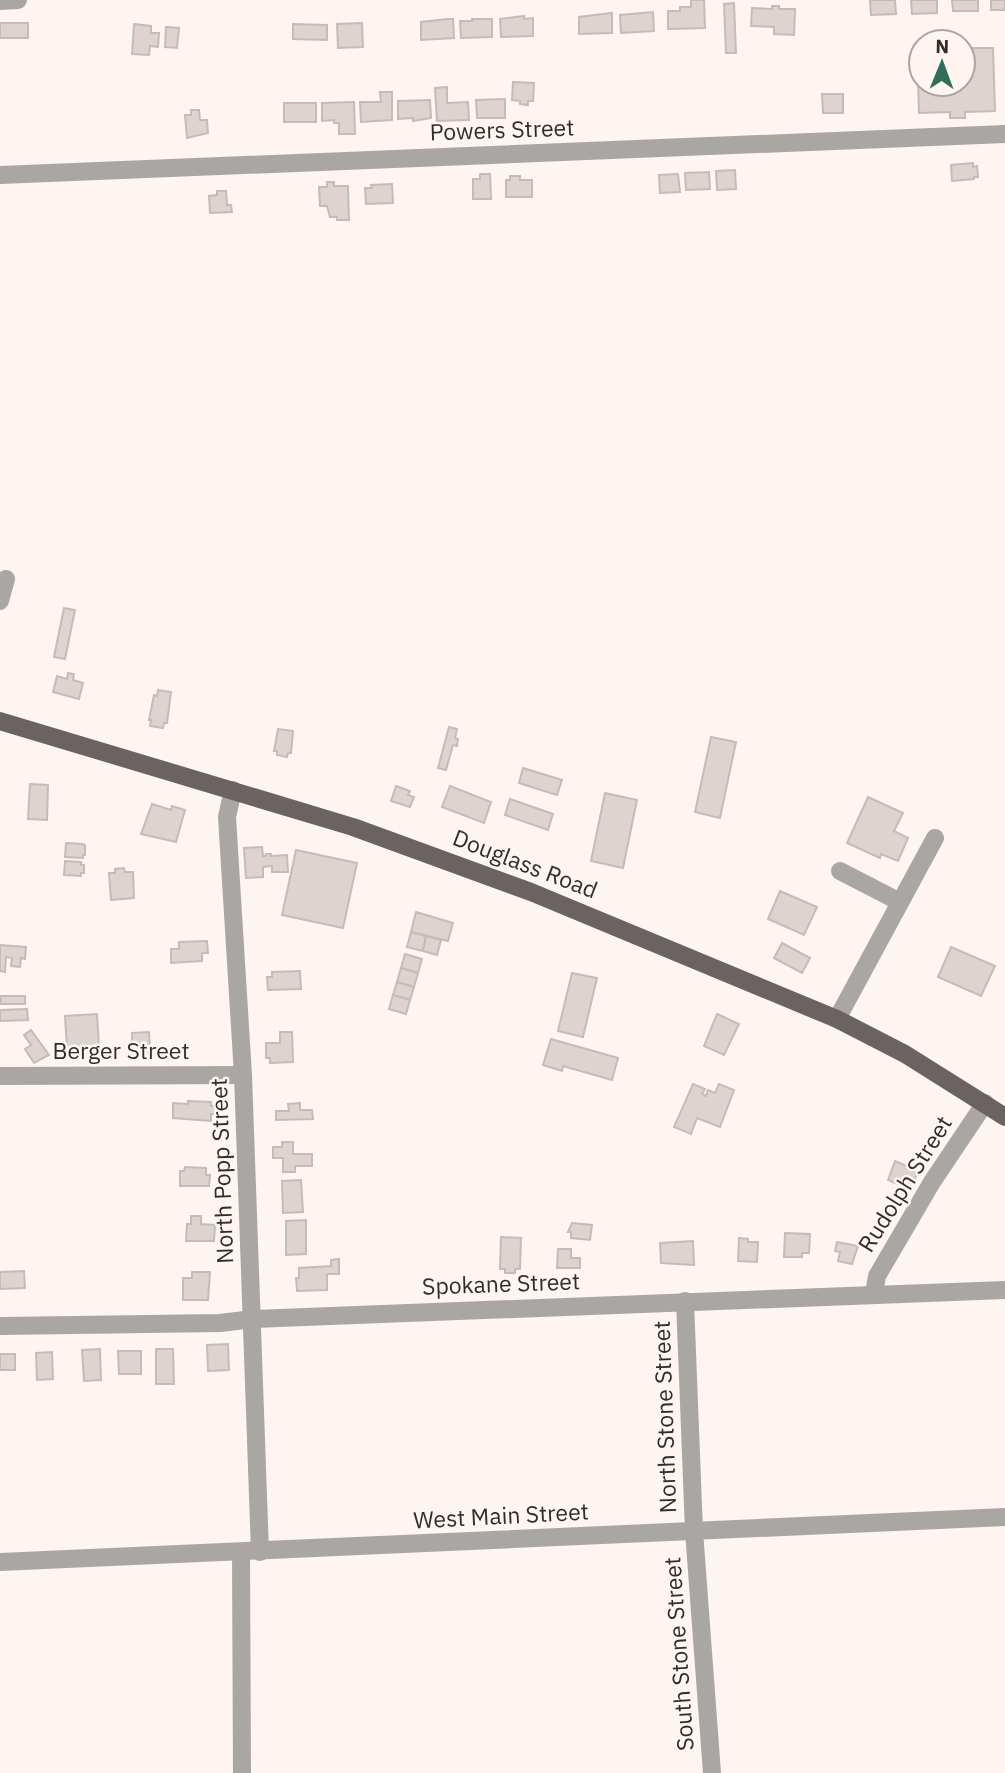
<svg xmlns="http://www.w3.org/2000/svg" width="1005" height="1773" font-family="'IBM Plex Sans',sans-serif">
<rect width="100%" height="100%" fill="#fef4f0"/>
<g fill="#ddd3cf" stroke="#c5bcb8" stroke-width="2">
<polygon points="691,0 704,0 705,28 668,29 668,11 680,11 680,7 691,7"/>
<polygon points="870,0 895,0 896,14 871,15"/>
<polygon points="911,0 937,0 937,13 912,14"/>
<polygon points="952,0 978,0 978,11 953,11"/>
<rect x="991" y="0" width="14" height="10"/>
<polygon points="734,3 736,53 726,53 724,4"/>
<polygon points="772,6 779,6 779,9 795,9 794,35 774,34 774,27 751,26 752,8 772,9"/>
<polygon points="653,12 654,31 621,33 620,15"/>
<polygon points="612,13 612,33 579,34 579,17"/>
<polygon points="524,16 524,19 533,18 533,36 501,37 500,19"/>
<polygon points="448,19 453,19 454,38 421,40 421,22"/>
<polygon points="472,19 492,19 492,37 461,38 460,21 472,21"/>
<rect x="0" y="23" width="28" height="15"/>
<polygon points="362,23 363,47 338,48 337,24"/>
<polygon points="134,24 151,26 151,33 159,33 158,47 150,46 149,55 132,54"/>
<polygon points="293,24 327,25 327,40 293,39"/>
<polygon points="166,27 179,28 177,48 165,47"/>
<polygon points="963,48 993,48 995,111 965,112 965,118 950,118 950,112 919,113 917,49 921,49 921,84 963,84"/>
<polygon points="513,82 534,83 533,101 528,101 528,105 520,104 520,101 512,100"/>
<polygon points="447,87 447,103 468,102 469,120 437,121 435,88"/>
<polygon points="380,92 392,92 392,120 361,122 360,102 381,102"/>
<polygon points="822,94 843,94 843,113 823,113"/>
<polygon points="505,99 505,118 477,118 476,100"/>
<polygon points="430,100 431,118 413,121 413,118 398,119 398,101"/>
<polygon points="354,102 355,134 339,134 339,123 334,123 334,120 322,121 322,103"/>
<rect x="284" y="103" width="32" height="19"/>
<polygon points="191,110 199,110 200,120 207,120 208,133 187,138 185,115 191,115"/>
<polygon points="973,163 973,167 977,166 978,177 974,177 974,179 952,181 951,165"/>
<polygon points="735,170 736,189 717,190 716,171"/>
<polygon points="709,172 710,189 686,190 685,173"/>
<polygon points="480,174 490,174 491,199 473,199 473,179 480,179"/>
<polygon points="678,174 680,192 660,193 659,175"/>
<polygon points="510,176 520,176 520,180 532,180 532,197 506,197 506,180 510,180"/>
<polygon points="327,182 334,182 334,186 348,186 349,220 337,220 337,217 330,217 327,206 320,206 319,187 327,187"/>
<polygon points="392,184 393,203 366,204 365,188 372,188 371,185"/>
<polygon points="217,191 226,191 227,205 231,205 232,212 210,213 209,196 217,195"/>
<polygon points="64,608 75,610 65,659 54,657"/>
<polygon points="68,673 74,674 73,680 83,683 79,699 53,692 57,676 67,679"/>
<polygon points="158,690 171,692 167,723 164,723 163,728 150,726 151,720 149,720 154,695 157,696"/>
<polygon points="449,727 457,729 455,738 458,739 457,746 453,745 446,770 438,768"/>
<polygon points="278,729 293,731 291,753 288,753 287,757 277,755 277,751 274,751"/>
<polygon points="711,737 736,742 720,818 695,812"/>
<polygon points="523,768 562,780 557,795 519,783"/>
<polygon points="30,784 48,785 47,820 28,819"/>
<polygon points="396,786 410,791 408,795 414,797 410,807 391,801"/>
<polygon points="450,786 491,802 484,823 442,807"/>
<polygon points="605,793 637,800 623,868 591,861"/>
<polygon points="868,797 903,813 894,831 908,838 898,861 881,854 880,858 847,843"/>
<polygon points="510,799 553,814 548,830 505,815"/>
<polygon points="152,804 171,810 172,806 185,810 176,842 141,834"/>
<polygon points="66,843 83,844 85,845 85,855 83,855 83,858 65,857"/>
<polygon points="262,847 263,856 266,856 266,854 271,854 271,856 287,855 288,872 272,872 272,866 263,867 263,877 246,878 244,848"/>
<polygon points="296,850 357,863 343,928 282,915"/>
<polygon points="65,861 81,862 81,865 84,865 84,873 81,873 81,876 64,875"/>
<polygon points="124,868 125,872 133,872 134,898 111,900 109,873 115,873 115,869"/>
<polygon points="780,891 817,907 804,935 768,919"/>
<polygon points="416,912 453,923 448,941 411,932"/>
<polygon points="411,932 426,936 423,951 407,947"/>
<polygon points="426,936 441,940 437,955 423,951"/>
<polygon points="207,941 208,953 202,953 202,961 171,963 171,949 179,949 179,942"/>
<polygon points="782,943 810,958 802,973 774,958"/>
<polygon points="0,945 26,947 25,959 21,958 20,967 11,966 12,958 6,957 5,972 0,971"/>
<polygon points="951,947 995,966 981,996 938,977"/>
<polygon points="405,954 422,959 418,973 401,968"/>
<polygon points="401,968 418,973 414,987 397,982"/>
<polygon points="300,971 301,989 268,990 267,977 272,977 272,972"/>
<polygon points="572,973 597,978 583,1037 558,1031"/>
<polygon points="397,982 414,987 410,1000 393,995"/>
<polygon points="393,995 410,1000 406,1014 389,1009"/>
<rect x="1" y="996" width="24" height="8"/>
<polygon points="27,1009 28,1020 0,1021 0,1010"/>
<polygon points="97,1014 99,1046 67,1048 65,1016"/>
<polygon points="717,1014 739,1024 724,1055 704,1046"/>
<polygon points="31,1030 49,1055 34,1063 25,1049 31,1045 24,1035"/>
<polygon points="149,1032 150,1053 132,1054 132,1033"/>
<polygon points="280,1032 292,1032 293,1062 270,1063 270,1058 266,1058 266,1043 280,1043"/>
<polygon points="551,1039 618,1058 612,1080 563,1066 562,1071 543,1065"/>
<polygon points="693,1084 705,1089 702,1094 706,1096 708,1090 715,1093 719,1084 734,1090 720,1127 697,1118 691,1134 674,1127"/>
<polygon points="188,1101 211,1102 211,1106 216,1106 216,1114 211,1114 211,1121 173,1118 173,1103 188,1104"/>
<polygon points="300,1103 300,1110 312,1110 313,1119 276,1120 276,1111 289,1111 288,1104"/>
<polygon points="282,1142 293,1142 293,1154 312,1154 312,1166 295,1166 295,1172 283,1172 283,1158 273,1158 273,1147 282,1147"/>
<polygon points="895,1161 914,1169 913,1171 917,1173 914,1182 910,1180 907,1188 888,1180"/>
<polygon points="185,1167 206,1168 206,1175 210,1175 209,1186 180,1186 180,1171 184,1171"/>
<polygon points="301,1180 303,1212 283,1213 282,1181"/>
<polygon points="191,1216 201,1216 201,1224 215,1225 214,1241 186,1241 187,1224 191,1224"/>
<polygon points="306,1220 306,1254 286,1255 286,1221"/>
<polygon points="572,1223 592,1225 590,1240 571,1238 571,1232 568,1232"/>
<polygon points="785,1233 810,1234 809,1253 802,1253 802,1257 784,1257"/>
<polygon points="501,1237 521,1238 520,1269 515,1269 515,1273 505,1273 505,1269 500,1269"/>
<polygon points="739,1238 748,1239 748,1242 758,1242 757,1262 738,1261"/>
<polygon points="693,1241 694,1265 661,1263 660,1243"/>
<polygon points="837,1242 858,1246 852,1264 838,1261 840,1252 835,1251"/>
<polygon points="558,1249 571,1249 571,1258 580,1258 580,1268 557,1268"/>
<polygon points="339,1259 339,1274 327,1274 327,1290 297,1291 296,1278 299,1278 299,1268 331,1266 331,1260"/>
<polygon points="24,1271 25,1288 0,1289 0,1272"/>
<polygon points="192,1272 210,1272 208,1300 183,1300 183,1278 192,1278"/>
<polygon points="228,1344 229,1370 208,1371 207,1345"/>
<polygon points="100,1349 101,1380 84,1381 82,1350"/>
<polygon points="156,1349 173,1349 174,1384 156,1384"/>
<polygon points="118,1351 141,1351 141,1374 119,1374"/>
<polygon points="52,1352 53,1379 37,1380 36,1353"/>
<rect x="0" y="1354" width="15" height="16"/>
</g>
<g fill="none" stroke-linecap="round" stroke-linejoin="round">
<g stroke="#aaa6a4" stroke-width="18">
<polyline points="0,1 18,0"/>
<polyline points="0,175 1005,134"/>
<polyline points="0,601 6,579"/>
<polyline points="233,790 227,817 243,1075 260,1552"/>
<polyline points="840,871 900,902"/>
<polyline points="837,1019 935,838"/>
<polyline points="0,1076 243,1075"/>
<polyline points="874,1294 877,1276 932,1182 985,1103"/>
<polyline points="685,1301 694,1531 712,1773"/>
<polyline points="0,1326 220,1323 253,1319 1005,1290"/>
<polyline points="241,1553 242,1773"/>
<polyline points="0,1562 1005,1517"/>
</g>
<polyline stroke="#6b6361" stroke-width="18" points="0,721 353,827 531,892 837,1019 905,1054 1005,1117"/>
</g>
<g text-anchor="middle" stroke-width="5" stroke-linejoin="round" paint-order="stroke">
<g font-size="23" fill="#312d2b" stroke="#fef4f0">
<text transform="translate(502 130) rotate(-2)" y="8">Powers Street</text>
<text transform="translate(525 864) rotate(21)" y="8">Douglass Road</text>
<text x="121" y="1059">Berger Street</text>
<text transform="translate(222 1171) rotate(-92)" y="8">North Popp Street</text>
<text transform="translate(905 1184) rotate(-58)" y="8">Rudolph Street</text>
<text transform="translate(501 1284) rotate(-2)" y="8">Spokane Street</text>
<text transform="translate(665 1417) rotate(-92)" y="8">North Stone Street</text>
<text transform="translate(501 1516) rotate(-3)" y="8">West Main Street</text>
<text transform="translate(679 1654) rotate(-94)" y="8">South Stone Street</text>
</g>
</g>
<g transform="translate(942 63) rotate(1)"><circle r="33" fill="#fef4f0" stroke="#aca4a1" stroke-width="2"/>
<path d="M0-5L12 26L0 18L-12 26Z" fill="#306e5b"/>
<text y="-10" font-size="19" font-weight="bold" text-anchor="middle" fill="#312d2b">N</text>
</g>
</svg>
